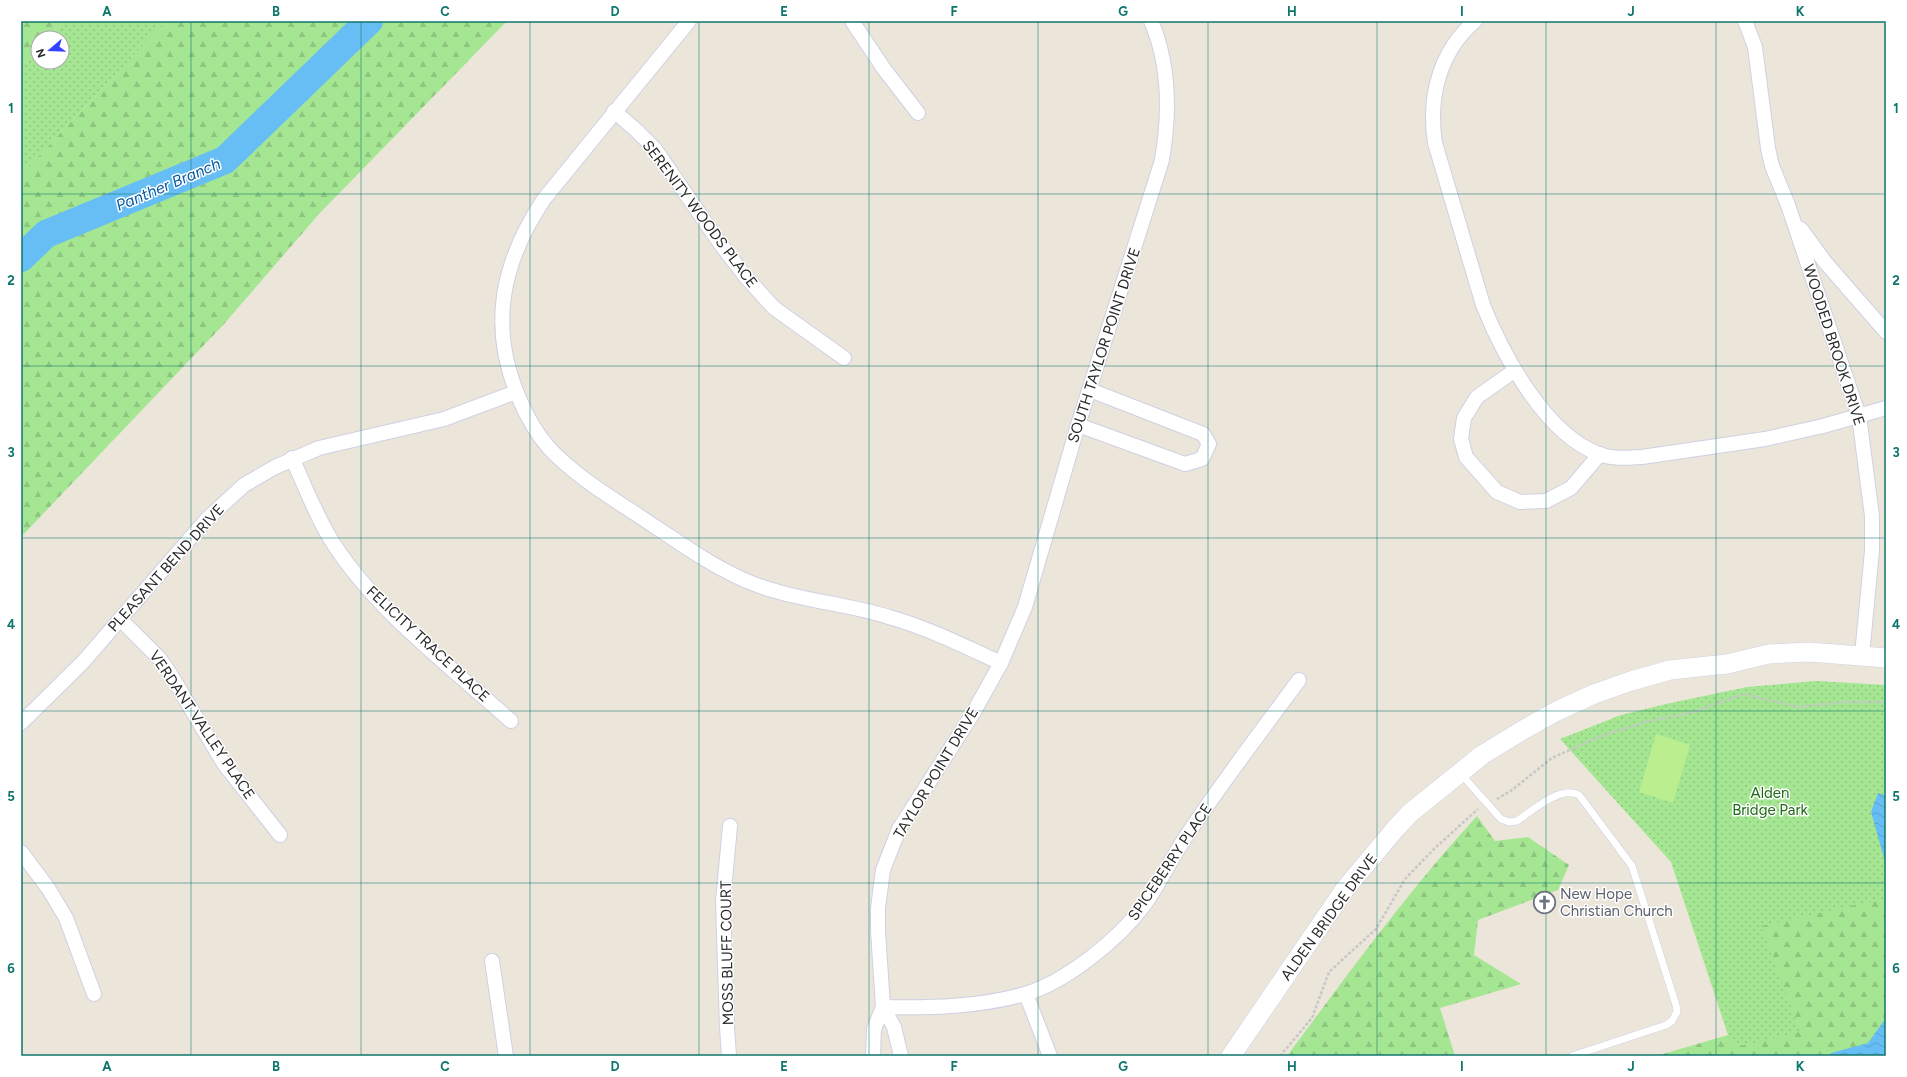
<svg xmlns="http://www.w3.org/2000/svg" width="1907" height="1077" font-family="Figtree,sans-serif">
<defs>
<pattern id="grass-dots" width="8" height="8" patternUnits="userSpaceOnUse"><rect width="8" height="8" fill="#a5e693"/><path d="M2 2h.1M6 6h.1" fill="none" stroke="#8ec57f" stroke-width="1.8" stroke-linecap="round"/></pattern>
<pattern id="forest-firs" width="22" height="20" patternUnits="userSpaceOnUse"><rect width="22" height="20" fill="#a5e693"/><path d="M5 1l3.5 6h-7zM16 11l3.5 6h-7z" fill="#8ec57f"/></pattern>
<pattern id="water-waves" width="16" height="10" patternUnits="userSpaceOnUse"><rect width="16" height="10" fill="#67bef4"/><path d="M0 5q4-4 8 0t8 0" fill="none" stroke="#59a3d1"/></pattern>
</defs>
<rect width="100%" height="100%" fill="#ece6da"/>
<g fill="url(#grass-dots)">
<polygon points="64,21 166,21 21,175 21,67 38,49 38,62 62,62 62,38 48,38"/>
<polygon points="1816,681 1886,685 1886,1056 1749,1056 1728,1035 1671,862 1560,739 1621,715 1666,704 1747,687"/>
</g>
<g fill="url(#forest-firs)">
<polygon points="21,21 64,21 48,38 38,38 38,49 21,67"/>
<polygon points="166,21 507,21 319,214 224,324 21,537 21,175"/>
<path d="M1477,816L1495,841L1528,837L1569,865L1558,890L1478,920L1474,955L1521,984L1440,1008L1455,1056H1287C1348,974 1408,891 1477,816Z"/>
<polygon points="1886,898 1886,1018 1868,1043 1831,1053 1830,1056 1656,1056 1728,1035 1739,1046 1800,1032 1761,926"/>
</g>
<polygon fill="#baee8e" points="1656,734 1690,745 1673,803 1639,792"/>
<g fill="url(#water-waves)">
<polygon points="1878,793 1886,796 1886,865 1871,812"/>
<polygon points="1886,1018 1886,1056 1830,1056 1831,1053 1868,1043"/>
</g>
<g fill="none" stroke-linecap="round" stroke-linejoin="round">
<polyline stroke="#67bef4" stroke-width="28" points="21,258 46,234 225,160 369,21"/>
<defs>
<path id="lane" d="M1461,774L1501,819L1509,822L1517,821C1532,811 1560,785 1579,795L1632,866L1676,1005L1677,1012L1672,1021L1666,1025L1572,1056"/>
<g id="street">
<path d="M689,21L544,199C502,262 488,326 519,398C526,415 536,433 549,448C576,477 612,498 645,520C677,541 707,563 742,579C788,600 841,602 889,617C928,628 964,646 1001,663"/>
<polyline points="852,21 884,69 918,113"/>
<path d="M1475,21C1439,52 1428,98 1435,143L1483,305C1503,355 1545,434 1599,454C1612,459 1628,458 1642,457L1765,439L1823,426L1886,408"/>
<polyline points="1745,21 1755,47 1768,148 1772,166 1788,205 1859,416 1872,516 1872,551 1862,655"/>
<polyline points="614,111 636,130 655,149 719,242 745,276 774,308 844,358"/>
<polyline points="1801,229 1825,262 1886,332"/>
<polyline points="1514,371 1477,397 1464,418 1461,439 1466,457 1497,492 1520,502 1546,501 1571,488 1600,454"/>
<polyline points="1078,425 1185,464 1202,459 1209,444 1203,434 1090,390"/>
<path d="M292,458C306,488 317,519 335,546C379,613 452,668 511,721"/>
<polyline points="120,619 160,659 171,675 224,764 280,835"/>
<polyline points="21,723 83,662 206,520 244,485 275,467 319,448 444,419 516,392"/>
<polyline points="21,852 48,888 66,918 94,994"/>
<polyline points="492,961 506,1056"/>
<polyline points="1026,994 1050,1056"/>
<path d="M883,1007C931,1008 979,1007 1025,994C1066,982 1119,939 1145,904C1161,881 1173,855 1189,832C1224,780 1262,730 1299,680"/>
<polyline points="729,1056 727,1027 723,901 730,826"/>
<polyline points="873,1056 874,1029 883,1007"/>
<path d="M901,1056L894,1027L883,1007L878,931V908L883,870L899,829L972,715L1001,663L1025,607L1078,425L1162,160C1170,113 1170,65 1151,21"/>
</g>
<polyline id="secondary" points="1231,1056 1345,889 1396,828 1410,813 1482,755 1523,730 1557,711 1594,694 1631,681 1670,670 1727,664 1769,654 1809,652 1886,658"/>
</defs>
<use href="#lane" stroke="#cfd0e3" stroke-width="8"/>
<use href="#street" stroke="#cfd0e3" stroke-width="16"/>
<use href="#secondary" stroke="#cfd0e3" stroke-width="20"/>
<g stroke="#c7c7c7" stroke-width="2.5" stroke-dasharray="3 2" stroke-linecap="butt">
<polyline points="1497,799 1512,790 1552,758 1596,738 1645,722 1694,712 1744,694 1798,707 1844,702 1886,702"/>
<polyline points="1280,1056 1312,1018 1329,972 1376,929 1405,879 1434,849 1478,809"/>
</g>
<use href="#lane" stroke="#fff" stroke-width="7"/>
<use href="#street" stroke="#fff" stroke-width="14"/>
<use href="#secondary" stroke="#fff" stroke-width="19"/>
</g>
<path fill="none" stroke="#0f766e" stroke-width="1" stroke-opacity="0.55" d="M191,21V1056M361,21V1056M530,21V1056M699,21V1056M869,21V1056M1038,21V1056M1208,21V1056M1377,21V1056M1546,21V1056M1716,21V1056M21,194H1886M21,366H1886M21,538H1886M21,711H1886M21,883H1886"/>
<defs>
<symbol id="church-ring" viewBox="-11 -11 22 22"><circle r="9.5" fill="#fff" stroke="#6b7280" stroke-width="1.5"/><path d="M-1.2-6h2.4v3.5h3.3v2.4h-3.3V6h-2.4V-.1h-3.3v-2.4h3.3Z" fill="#6b7280"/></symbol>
</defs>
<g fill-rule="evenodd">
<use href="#church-ring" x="1532" y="890" width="25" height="25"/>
</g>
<g text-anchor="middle" stroke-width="3" stroke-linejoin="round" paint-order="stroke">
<g font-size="15" fill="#292929" stroke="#fff">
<text transform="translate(700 214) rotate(53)" y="5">SERENITY WOODS PLACE</text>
<text transform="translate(1104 345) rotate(-72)" y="5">SOUTH TAYLOR POINT DRIVE</text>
<text transform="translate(1834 345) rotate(72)" y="5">WOODED BROOK DRIVE</text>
<text transform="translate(166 568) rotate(-48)" y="5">PLEASANT BEND DRIVE</text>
<text transform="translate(428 644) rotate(43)" y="5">FELICITY TRACE PLACE</text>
<text transform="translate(202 725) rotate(56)" y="5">VERDANT VALLEY PLACE</text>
<text transform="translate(936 773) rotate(-59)" y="5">TAYLOR POINT DRIVE</text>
<text transform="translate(1170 862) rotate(-56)" y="5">SPICEBERRY PLACE</text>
<text transform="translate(1329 917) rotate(-54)" y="5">ALDEN BRIDGE DRIVE</text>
<text transform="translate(727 953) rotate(-91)" y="5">MOSS BLUFF COURT</text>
</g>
<g font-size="15" fill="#1d6916" stroke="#fff">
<text x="1770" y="798">Alden<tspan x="1770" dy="17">Bridge Park</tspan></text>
</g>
<g font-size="15" fill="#5b616d" stroke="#fff" text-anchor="start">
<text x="1560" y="899">New Hope<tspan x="1560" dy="17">Christian Church</tspan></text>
</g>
<g font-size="16" font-style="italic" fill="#07599f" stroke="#fff">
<text transform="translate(168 184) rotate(-23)" y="6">Panther Branch</text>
</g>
</g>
<rect width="1907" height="1077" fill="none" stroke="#ffffff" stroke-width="44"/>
<g transform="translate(50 50) rotate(251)"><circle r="19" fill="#ffffff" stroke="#a9a9a9"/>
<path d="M0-3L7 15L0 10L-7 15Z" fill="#3442ff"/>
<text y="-6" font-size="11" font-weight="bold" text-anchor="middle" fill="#292929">N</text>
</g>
<rect x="22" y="22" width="1863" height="1033" fill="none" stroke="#0f766e" stroke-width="1.5"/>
<g font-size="13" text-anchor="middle" font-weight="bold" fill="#0f766e">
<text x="107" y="16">A</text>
<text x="276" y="16">B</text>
<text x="445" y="16">C</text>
<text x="615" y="16">D</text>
<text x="784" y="16">E</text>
<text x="954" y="16">F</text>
<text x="1123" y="16">G</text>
<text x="1292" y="16">H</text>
<text x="1462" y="16">I</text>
<text x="1631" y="16">J</text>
<text x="1800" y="16">K</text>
<text x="11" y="113">1</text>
<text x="1896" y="113">1</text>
<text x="11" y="285">2</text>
<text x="1896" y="285">2</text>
<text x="11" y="457">3</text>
<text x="1896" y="457">3</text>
<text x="11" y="629">4</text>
<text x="1896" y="629">4</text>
<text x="11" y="801">5</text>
<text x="1896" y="801">5</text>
<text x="11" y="973">6</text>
<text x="1896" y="973">6</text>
<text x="107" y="1071">A</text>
<text x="276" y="1071">B</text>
<text x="445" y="1071">C</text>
<text x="615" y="1071">D</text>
<text x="784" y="1071">E</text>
<text x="954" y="1071">F</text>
<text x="1123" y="1071">G</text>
<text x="1292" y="1071">H</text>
<text x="1462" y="1071">I</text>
<text x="1631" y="1071">J</text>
<text x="1800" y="1071">K</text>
</g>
</svg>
